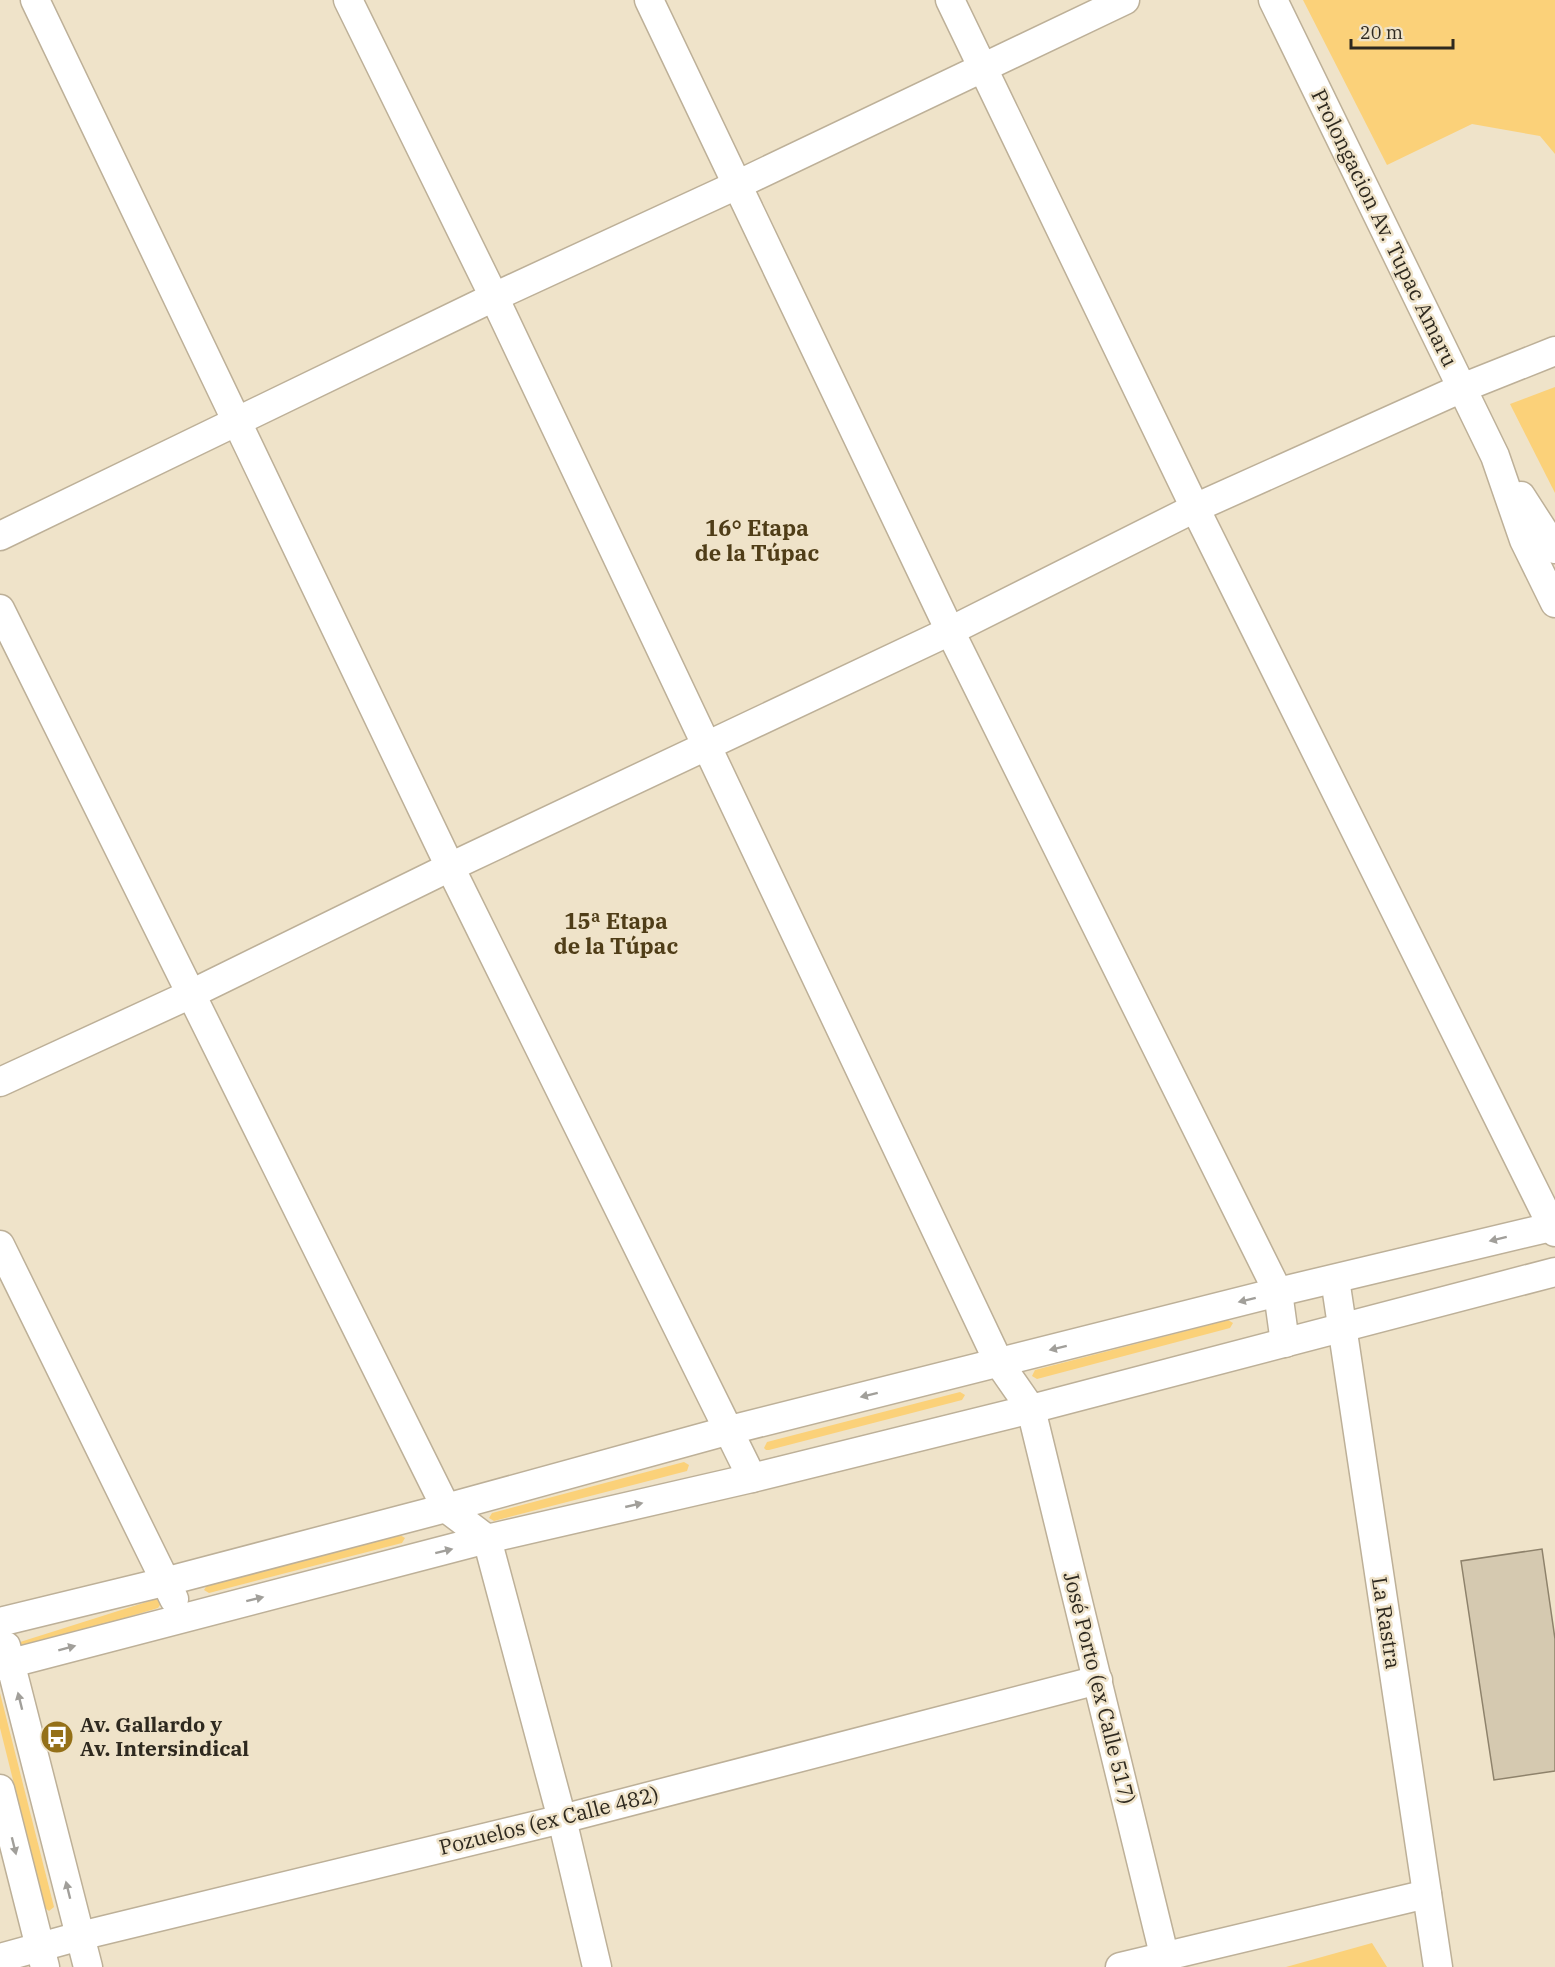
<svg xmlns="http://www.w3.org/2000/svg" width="1555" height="1967" font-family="'IBM Plex Serif',serif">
<rect width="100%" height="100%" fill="#efe3c9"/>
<g fill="#fbd179">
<polygon points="1303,0 1555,0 1555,154 1540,136 1472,124 1387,165"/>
<polygon points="1555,387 1555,493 1510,404"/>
<polygon points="1228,1320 1233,1323 1230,1328 1037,1379 1032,1376 1035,1370"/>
<polygon points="960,1392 965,1395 962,1400 769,1450 766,1450 764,1448 767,1442"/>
<polygon points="684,1462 689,1465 687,1471 494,1521 489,1518 492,1513"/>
<polygon points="400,1535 405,1538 402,1543 209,1593 204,1590 207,1585"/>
<polygon points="156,1599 162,1602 158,1608 22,1649 17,1643"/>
<polygon points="0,1693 54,1907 49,1911 45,1908 0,1728"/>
<polygon points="1372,1943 1387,1967 1286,1967"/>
</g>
<polygon fill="#d5c9b0" stroke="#8e826b" stroke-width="1.5" points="1542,1549 1555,1639 1555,1771 1494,1780 1461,1561"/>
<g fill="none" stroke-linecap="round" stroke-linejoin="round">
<defs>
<g id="street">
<polyline points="35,0 450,867 752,1478"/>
<polyline points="348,0 494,297 999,1363 1031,1409 1167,1967"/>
<polyline points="649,0 950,631 1278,1292 1285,1343"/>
<polyline points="950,0 1195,508 1555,1232"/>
<polyline points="1273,0 1495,456 1524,540 1555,603"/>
<polyline points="1521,496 1555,549"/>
<polyline points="0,536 494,297 739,184 1125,0"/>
<polyline points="0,609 446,1508 487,1539 562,1819 597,1967"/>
<polyline points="0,1082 191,994 450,867 950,631 1195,508 1462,388 1555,351"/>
<polyline points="0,1245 174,1599"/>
<polyline points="1335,1279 1438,1967"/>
<polyline points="0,1622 164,1582 446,1508 730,1430 1278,1292 1555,1226"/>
<polyline points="6,1646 88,1967"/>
<polyline points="0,1666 487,1539 752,1478 1031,1409 1555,1272"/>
<polyline points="0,1789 45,1967"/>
<polyline points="0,1958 80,1936 562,1819 1098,1680"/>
<polyline points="1120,1967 1427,1894"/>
</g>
</defs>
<use href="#street" stroke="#bdb098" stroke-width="31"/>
<use href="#street" stroke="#fff" stroke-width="28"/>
</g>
<defs><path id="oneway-solid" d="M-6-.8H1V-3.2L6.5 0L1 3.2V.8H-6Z" transform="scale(1.5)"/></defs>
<g fill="#a19f9a">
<use href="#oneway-solid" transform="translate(1498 1239) rotate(166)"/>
<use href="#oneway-solid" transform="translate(1247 1300) rotate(166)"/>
<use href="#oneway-solid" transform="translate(1058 1348) rotate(166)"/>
<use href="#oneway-solid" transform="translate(869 1395) rotate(166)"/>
<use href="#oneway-solid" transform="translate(634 1505) rotate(-13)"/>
<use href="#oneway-solid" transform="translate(444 1551) rotate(-14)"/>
<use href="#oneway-solid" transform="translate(255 1599) rotate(-14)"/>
<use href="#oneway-solid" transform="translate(67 1648) rotate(-15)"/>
<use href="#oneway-solid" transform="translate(20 1701) rotate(-104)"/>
<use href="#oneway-solid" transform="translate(14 1846) rotate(76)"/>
<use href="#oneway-solid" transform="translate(68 1890) rotate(-104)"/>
</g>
<defs>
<symbol id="bus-disc" viewBox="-11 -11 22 22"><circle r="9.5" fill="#947018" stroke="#efe3c9"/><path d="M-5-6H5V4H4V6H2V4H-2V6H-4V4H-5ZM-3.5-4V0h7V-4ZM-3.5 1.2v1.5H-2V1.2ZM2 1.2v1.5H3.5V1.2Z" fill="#fff"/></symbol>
</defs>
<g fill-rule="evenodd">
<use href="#bus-disc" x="38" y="1718" width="38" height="38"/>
</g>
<g text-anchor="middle" stroke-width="5" stroke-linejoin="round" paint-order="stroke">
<g font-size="21" fill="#2e291f" stroke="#efe3c9">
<text transform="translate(1384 228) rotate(64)" y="7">Prolongacion Av. Tupac Amaru</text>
<text transform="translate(1386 1623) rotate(81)" y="7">La Rastra</text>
<text transform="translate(1099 1688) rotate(76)" y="7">José Porto (ex Calle 517)</text>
<text transform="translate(549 1821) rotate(-14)" y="7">Pozuelos (ex Calle 482)</text>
</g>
<g font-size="21" font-weight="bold" fill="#2e291f" stroke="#efe3c9" text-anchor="start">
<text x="80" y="1732">Av. Gallardo y<tspan x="80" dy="24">Av. Intersindical</tspan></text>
</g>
<g font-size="22" font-weight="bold" fill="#4f3d17" stroke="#efe3c9">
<text x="757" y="536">16° Etapa<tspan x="757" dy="25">de la Túpac</tspan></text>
<text x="616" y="929">15ª Etapa<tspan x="616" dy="25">de la Túpac</tspan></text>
</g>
</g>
<path d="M1351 39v9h102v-9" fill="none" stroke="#2e291f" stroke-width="3"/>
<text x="1360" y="39" font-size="18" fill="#2e291f" stroke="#efe3c9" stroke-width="4.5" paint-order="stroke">20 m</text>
</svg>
